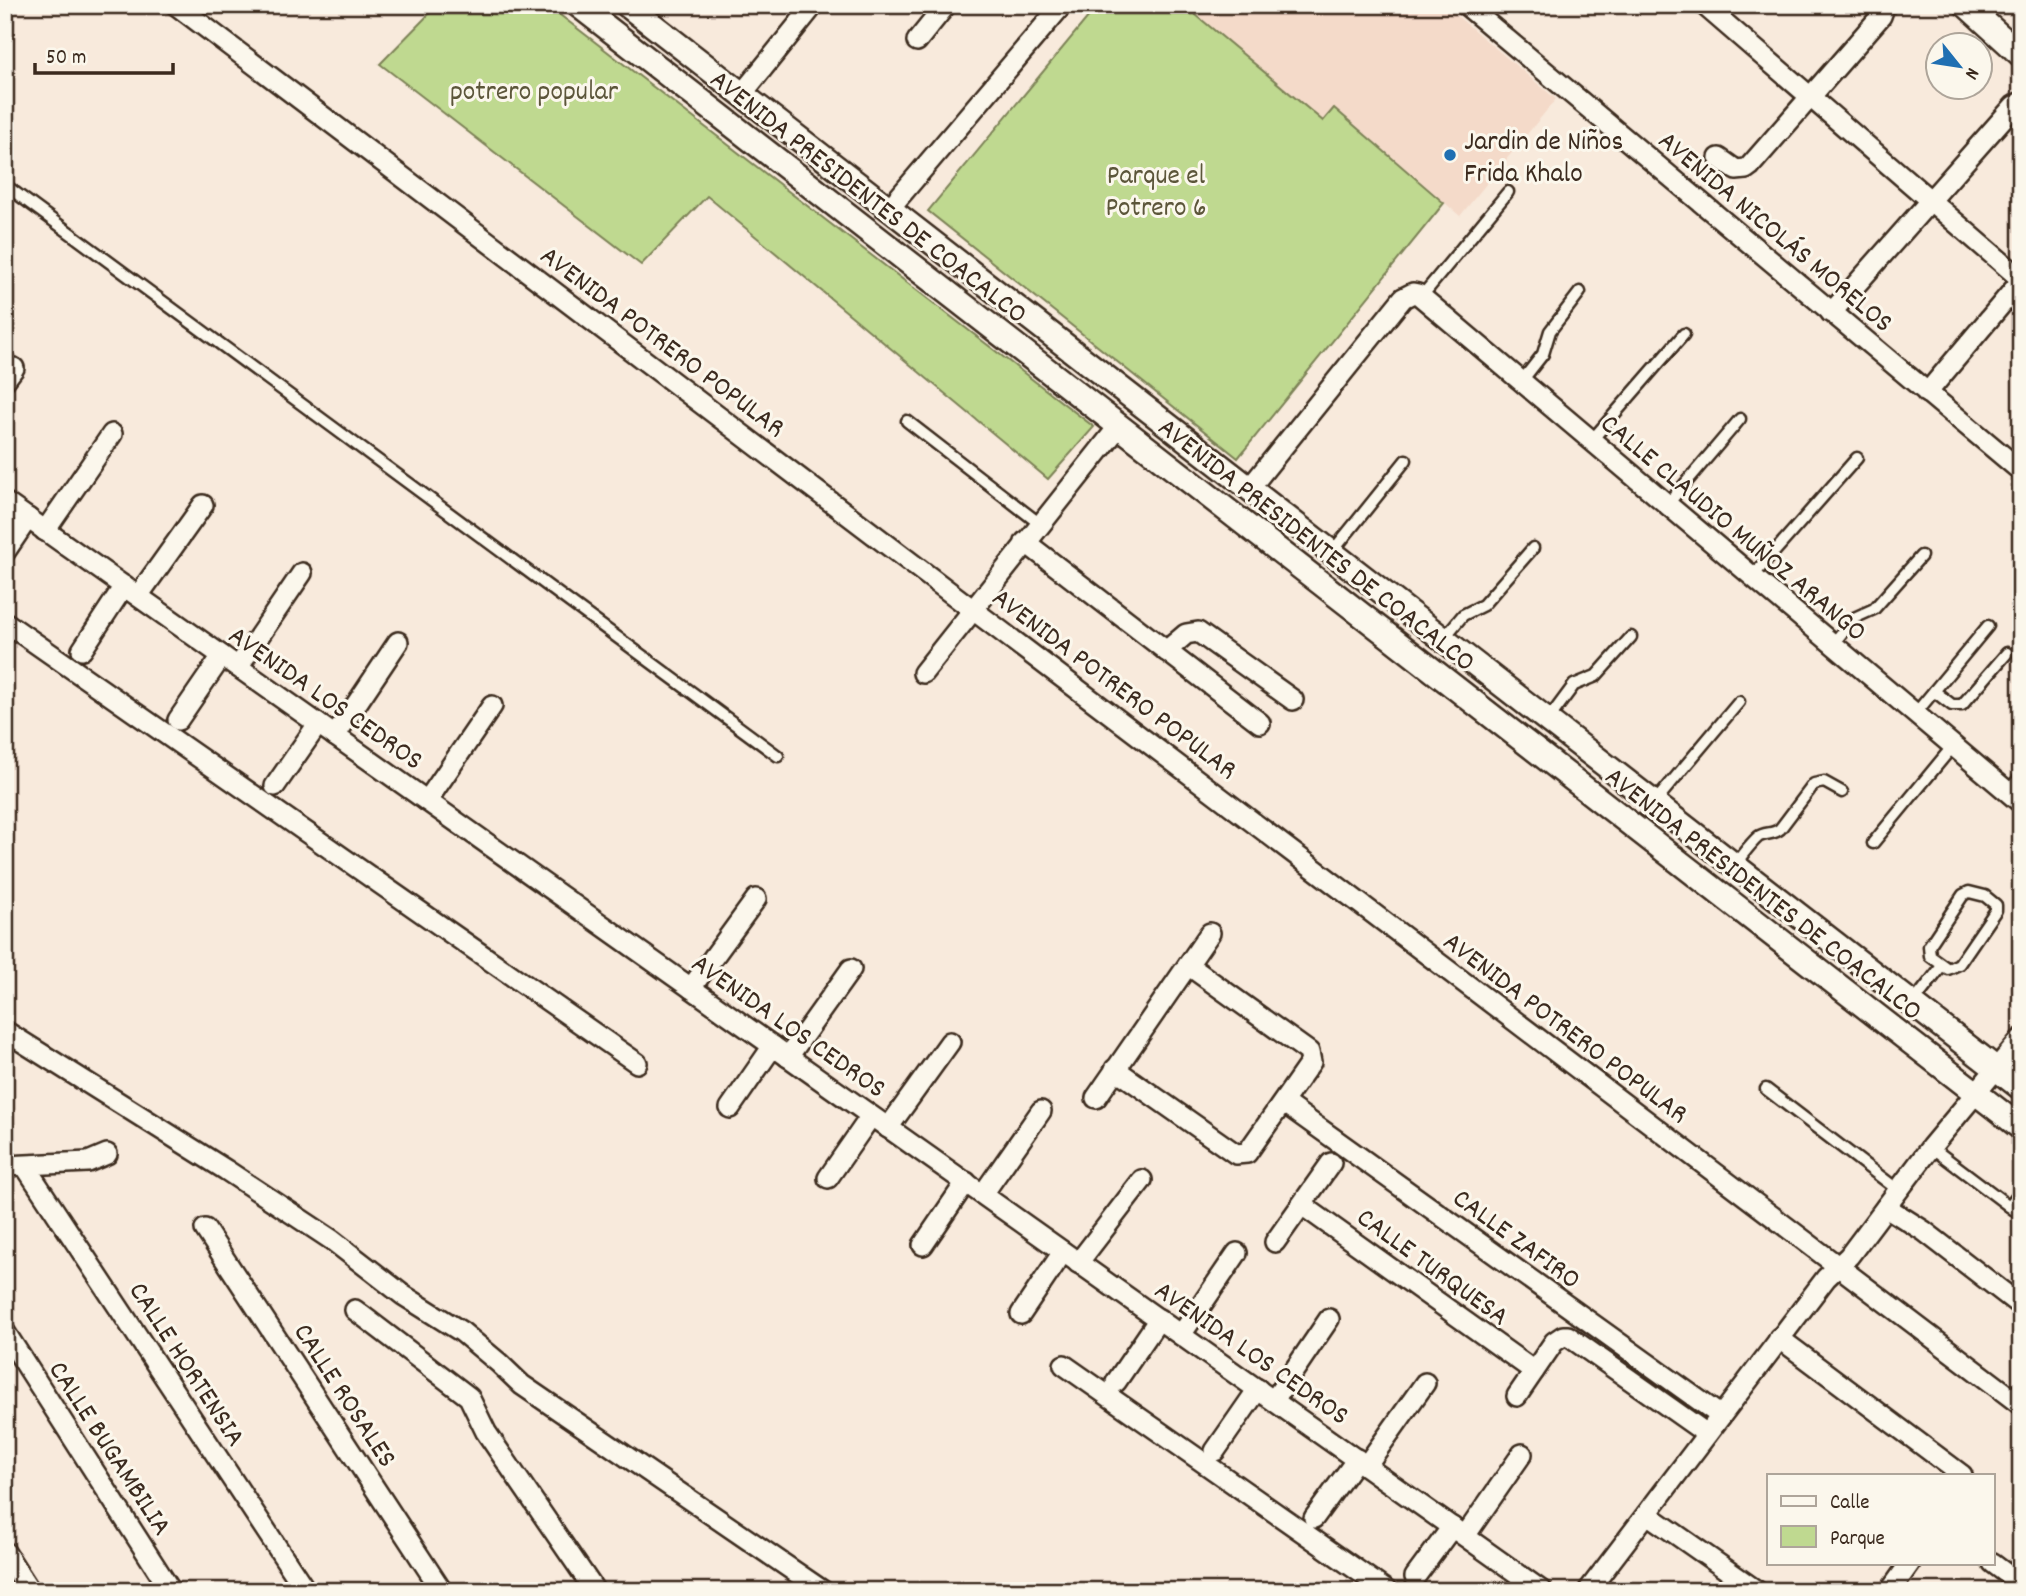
<svg xmlns="http://www.w3.org/2000/svg" width="2026" height="1596" font-family="Dekko,sans-serif">
<rect width="100%" height="100%" fill="#f8eadc"/>
<filter id="ink" filterUnits="userSpaceOnUse"><feTurbulence type="fractalNoise" baseFrequency=".0143" numOctaves="2"/><feDisplacementMap in="SourceGraphic" scale="14" xChannelSelector="R" yChannelSelector="G"/><feConvolveMatrix kernelMatrix="1 2 1 2 8 2 1 2 1" color-interpolation-filters="sRGB"/></filter>
<g filter="url(#ink)">
<polygon fill="#f4dac9" points="1184,5 1444,5 1556,99 1460,216 1335,108 1323,122"/>
<g fill="#bfd990" stroke="#7d8257" stroke-width="2">
<polygon points="423,5 547,5 1094,427 1048,479 707,196 641,265 380,64 431,12"/>
<polygon points="1098,5 1184,5 1323,121 1334,108 1444,203 1238,458 928,211"/>
</g>
<g fill="none" stroke-linecap="round" stroke-linejoin="round">
<defs>
<g id="service">
<polyline points="5,185 778,756"/>
<polyline points="1422,296 1508,192"/>
<polyline points="1521,382 1543,354 1550,331 1580,292"/>
<polyline points="907,421 1040,524"/>
<polyline points="1591,441 1684,334"/>
<polyline points="1667,505 1740,419"/>
<polyline points="1332,552 1406,460"/>
<polyline points="1752,577 1857,458"/>
<polyline points="1443,639 1463,615 1483,605 1533,548"/>
<polyline points="1832,645 1854,618 1874,609 1921,556"/>
<polyline points="1934,691 1952,705 1962,705 2007,653"/>
<polyline points="1915,714 1988,626"/>
<polyline points="1548,720 1574,685 1596,676 1631,637"/>
<polyline points="2008,792 2021,776"/>
<polyline points="1654,803 1739,702"/>
<polyline points="1873,843 1953,746"/>
<path d="M1734,865C1742,856 1749,845 1758,837C1765,832 1773,835 1780,829L1814,784L1824,782L1842,792"/>
<polygon points="1969,892 1985,896 1996,905 1996,910 1959,964 1948,969 1930,956 1929,946 1963,895"/>
<polyline points="1913,1003 1942,966"/>
<polyline points="1766,1089 1898,1190"/>
<polyline points="1931,1147 2021,1215"/>
<polyline points="2009,1206 2021,1191"/>
</g>
<g id="minor">
<polyline points="176,5 2021,1405"/>
<polyline points="1466,5 2021,471"/>
<polyline points="1704,5 2021,279"/>
<polyline points="917,41 946,5"/>
<polyline points="742,94 813,6"/>
<polyline points="1719,158 1736,170 1746,169 1750,166 1881,16 1885,5"/>
<polyline points="889,209 1062,5"/>
<polyline points="1831,313 2014,106 2021,102"/>
<polyline points="5,380 14,368"/>
<polyline points="1927,393 2021,281"/>
<polyline points="1249,489 1403,298 1413,293 1418,294 2021,803"/>
<polyline points="5,502 1542,1591"/>
<polyline points="45,531 112,434"/>
<polyline points="1025,542 1260,723"/>
<polyline points="5,552 28,518"/>
<polyline points="138,596 203,505"/>
<polyline points="5,622 637,1063"/>
<polyline points="82,650 124,586"/>
<polyline points="1166,651 1186,634 1198,632 1293,700"/>
<polyline points="238,667 302,573"/>
<polyline points="923,673 1119,426"/>
<polyline points="178,720 222,656"/>
<polyline points="335,736 398,642"/>
<polyline points="275,786 318,724"/>
<polyline points="427,801 492,706"/>
<polyline points="691,988 756,899"/>
<polyline points="5,1031 226,1170 332,1240 403,1295 462,1332 499,1363 522,1385 823,1591"/>
<polyline points="788,1057 851,969"/>
<polyline points="1115,1069 1236,1154 1247,1153 1311,1062 1309,1052 1188,965"/>
<polyline points="1096,1098 1210,933"/>
<polyline points="1284,1103 1721,1416"/>
<polyline points="730,1108 773,1046"/>
<polyline points="888,1128 950,1042"/>
<polyline points="5,1166 88,1162 107,1154"/>
<polyline points="25,1166 306,1591"/>
<polyline points="828,1178 871,1116"/>
<polyline points="983,1194 1041,1111"/>
<polyline points="1302,1205 1534,1371"/>
<polyline points="1886,1207 1924,1231 2021,1306"/>
<polyline points="205,1229 442,1591"/>
<polyline points="1275,1242 1331,1163"/>
<polyline points="923,1245 966,1182"/>
<polyline points="1078,1263 1142,1180"/>
<polyline points="355,1310 469,1397 486,1432 595,1591"/>
<polyline points="1021,1314 1063,1252"/>
<polyline points="5,1332 171,1591"/>
<polyline points="1181,1335 1237,1253"/>
<polyline points="1779,1338 1962,1475"/>
<polyline points="1064,1365 1387,1591"/>
<polyline points="1116,1382 1159,1319"/>
<polyline points="1517,1396 1554,1342 1563,1336 1568,1336 1707,1434"/>
<polyline points="1274,1400 1329,1319"/>
<polyline points="1215,1451 1258,1389"/>
<polyline points="1366,1466 1425,1383"/>
<polyline points="1647,1514 1757,1591"/>
<polyline points="1314,1518 1357,1459"/>
<polyline points="1465,1536 1522,1454"/>
<polyline points="5,1552 30,1591"/>
<polyline points="1993,1563 2021,1584"/>
<polyline points="1415,1577 1452,1527"/>
<polyline points="1588,1591 1826,1278 1849,1256 1931,1147 2021,1039"/>
<polyline points="1890,1591 1910,1563"/>
</g>
<g id="tertiary">
<polyline points="578,5 2021,1128"/>
<polyline points="627,5 2021,1088"/>
<polyline points="1966,5 2021,55"/>
</g>
</defs>
<use href="#service" stroke="#3b2a1e" stroke-width="15"/>
<use href="#minor" stroke="#3b2a1e" stroke-width="24"/>
<use href="#tertiary" stroke="#3b2a1e" stroke-width="28"/>
<use href="#service" stroke="#fbf7ec" stroke-width="10"/>
<use href="#minor" stroke="#fbf7ec" stroke-width="19"/>
<use href="#tertiary" stroke="#fbf7ec" stroke-width="23"/>
</g>
</g>
<circle fill="#1f6fb2" stroke="#fbf7ec" stroke-width="2.5" cx="1450" cy="155" r="7"/>
<g text-anchor="middle" stroke-width="6" stroke-linejoin="round" paint-order="stroke">
<g font-size="28" fill="#5c563a" stroke="#fbf7ec">
<text x="534" y="99">potrero popular</text>
<text x="1156" y="183">Parque el<tspan x="1156" dy="32">Potrero 6</tspan></text>
</g>
<g font-size="28" fill="#3b2a1e" stroke="#fbf7ec" text-anchor="start">
<text x="1464" y="149">Jardin de Niños<tspan x="1464" dy="32">Frida Khalo</tspan></text>
</g>
<g font-size="28" fill="#3b2a1e" stroke="#fbf7ec">
<text transform="translate(870 195) rotate(38)" y="10">AVENIDA PRESIDENTES DE COACALCO</text>
<text transform="translate(1777 230) rotate(40)" y="10">AVENIDA NICOLÁS MORELOS</text>
<text transform="translate(664 340) rotate(37)" y="10">AVENIDA POTRERO POPULAR</text>
<text transform="translate(1735 526) rotate(40)" y="10">CALLE CLAUDIO MUÑOZ ARANGO</text>
<text transform="translate(1318 543) rotate(38)" y="10">AVENIDA PRESIDENTES DE COACALCO</text>
<text transform="translate(1116 682) rotate(37)" y="10">AVENIDA POTRERO POPULAR</text>
<text transform="translate(327 696) rotate(35)" y="10">AVENIDA LOS CEDROS</text>
<text transform="translate(1765 892) rotate(38)" y="10">AVENIDA PRESIDENTES DE COACALCO</text>
<text transform="translate(790 1024) rotate(35)" y="10">AVENIDA LOS CEDROS</text>
<text transform="translate(1567 1026) rotate(37)" y="10">AVENIDA POTRERO POPULAR</text>
<text transform="translate(1518 1237) rotate(36)" y="10">CALLE ZAFIRO</text>
<text transform="translate(1434 1265) rotate(36)" y="10">CALLE TURQUESA</text>
<text transform="translate(1253 1351) rotate(35)" y="10">AVENIDA LOS CEDROS</text>
<text transform="translate(189 1363) rotate(57)" y="10">CALLE HORTENSIA</text>
<text transform="translate(347 1394) rotate(57)" y="10">CALLE ROSALES</text>
<text transform="translate(112 1447) rotate(57)" y="10">CALLE BUGAMBILIA</text>
</g>
</g>
<rect width="2026" height="1596" fill="none" stroke="#fbf7ec" stroke-width="28"/>
<rect x="14" y="14" width="1998" height="1568" fill="none" stroke="#3b2a1e" stroke-width="2.5" filter="url(#ink)"/>
<rect x="1767" y="1474" width="228" height="91" fill="#fbf7ec" stroke="#aea59a" stroke-width="2"/>
<rect x="1781" y="1496" width="35" height="10" fill="#fbf7ec" stroke="#aea59a" stroke-width="2"/>
<text x="1830" y="1508" font-size="21" fill="#3b2a1e">Calle</text>
<rect x="1781" y="1526" width="35" height="21" fill="#bfd990" stroke="#aea59a" stroke-width="2"/>
<text x="1830" y="1544" font-size="21" fill="#3b2a1e">Parque</text>
<g transform="translate(1959 66) rotate(120)"><circle r="33" fill="#fbf7ec" stroke="#aea59a" stroke-width="2"/>
<path d="M0-5L12 26L0 18L-12 26Z" fill="#1f6fb2"/>
<text y="-10" font-size="19" font-weight="bold" text-anchor="middle" fill="#3b2a1e">N</text>
</g>
<path d="M35 63v10h138v-10" fill="none" stroke="#3b2a1e" stroke-width="3.5"/>
<text x="46" y="63" font-size="21" fill="#3b2a1e" stroke="#fbf7ec" stroke-width="5" paint-order="stroke">50 m</text>
</svg>
